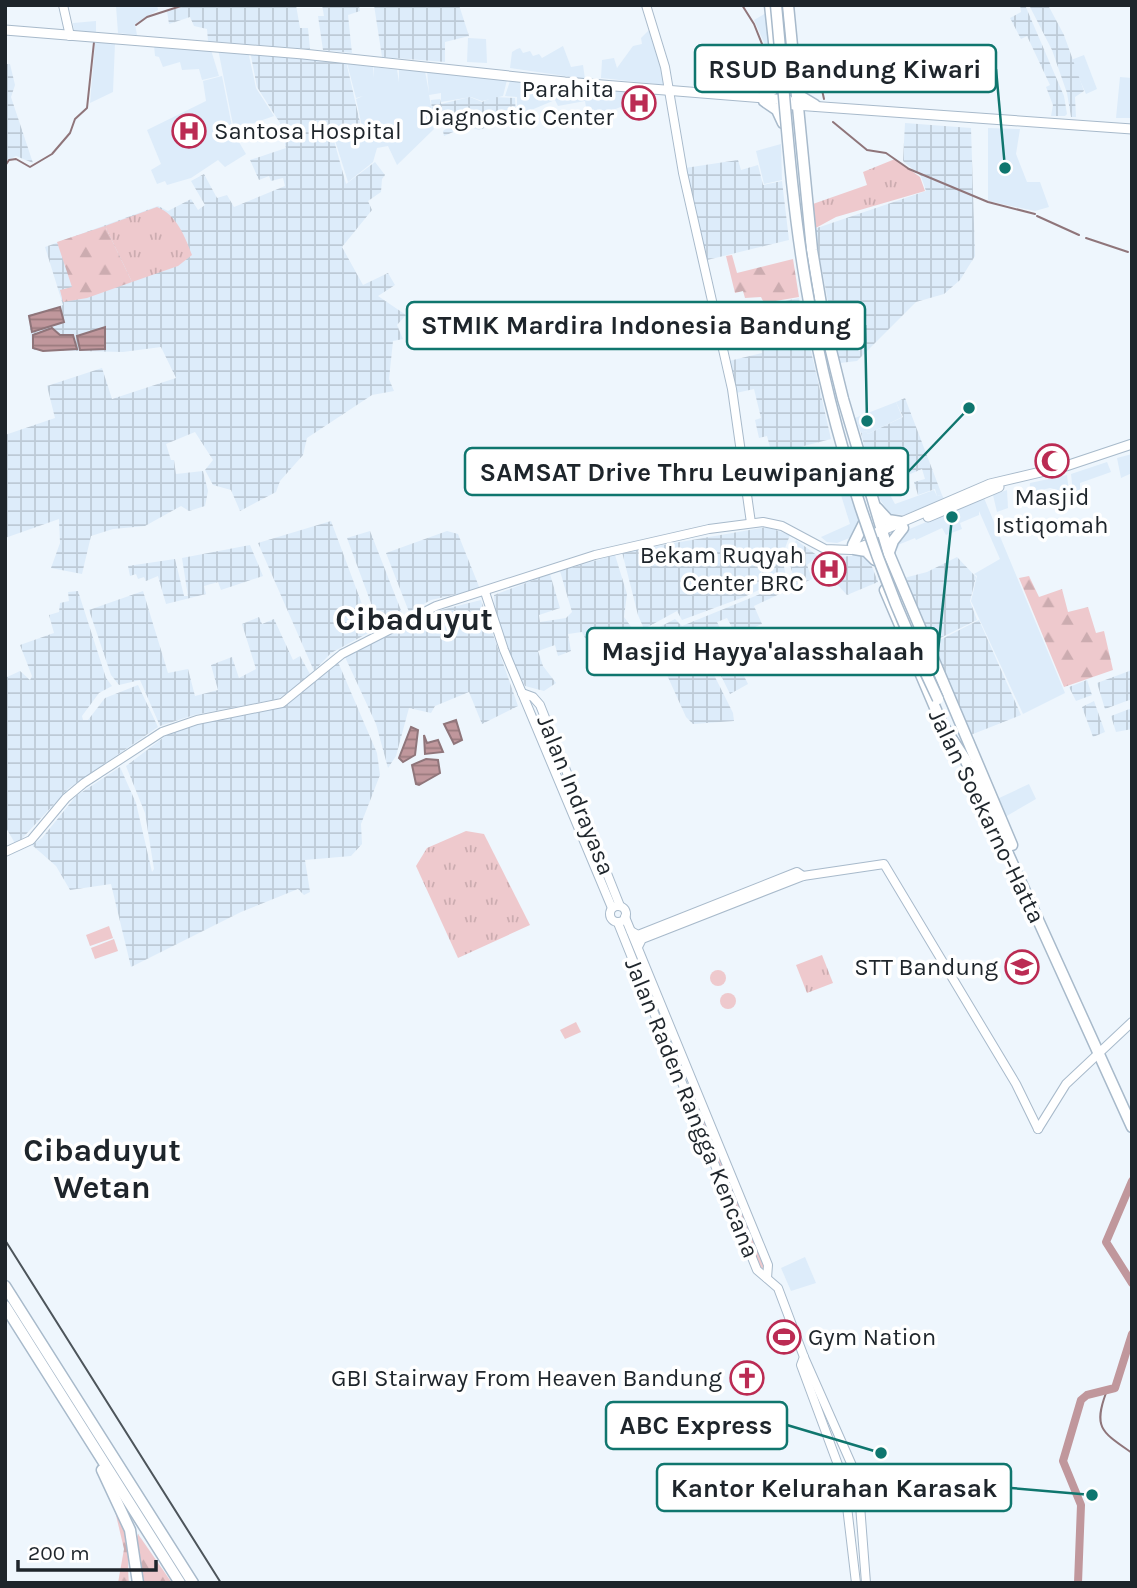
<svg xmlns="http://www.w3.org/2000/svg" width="1137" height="1588" font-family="Karla,sans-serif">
<defs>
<pattern id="industrial-grid" width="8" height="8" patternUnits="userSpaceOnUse" patternTransform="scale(1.75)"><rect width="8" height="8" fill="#ddecfa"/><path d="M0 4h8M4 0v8" fill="none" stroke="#bdcad6"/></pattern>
<pattern id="grass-tufts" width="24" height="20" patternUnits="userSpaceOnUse" patternTransform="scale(1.75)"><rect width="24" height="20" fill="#eec9cd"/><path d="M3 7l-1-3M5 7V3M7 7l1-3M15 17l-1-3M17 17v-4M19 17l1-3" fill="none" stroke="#ccacb0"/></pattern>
<pattern id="forest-firs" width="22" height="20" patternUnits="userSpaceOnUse" patternTransform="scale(1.75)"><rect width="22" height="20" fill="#eec9cd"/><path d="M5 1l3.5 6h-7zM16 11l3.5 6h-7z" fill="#ccacb0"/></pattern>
<pattern id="water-rules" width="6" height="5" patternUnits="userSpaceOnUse" patternTransform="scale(1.75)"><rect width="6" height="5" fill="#c0979c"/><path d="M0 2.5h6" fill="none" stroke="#9b7b7f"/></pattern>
</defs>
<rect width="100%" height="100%" fill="#eef6fd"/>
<g fill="#ddecfa">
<polygon points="157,5 158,10 135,24 137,35 118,33 116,6"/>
<polygon points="766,13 776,71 773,83 765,90 701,88 697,72 723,72 724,67 734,67 735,70 766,67 767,49 754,20"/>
<polygon points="96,21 96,33 74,31 73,23"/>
<polygon points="651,28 666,85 601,78 602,60 614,58 617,68 633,46 642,44 641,38"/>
<polygon points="468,38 486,39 487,63 467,62"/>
<polygon points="95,43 115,43 113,92 90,103"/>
<polygon points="154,45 211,50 219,76 202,80 199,69 182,70 180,62 163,67 159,57 155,56"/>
<polygon points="563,46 571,67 583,65 585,79 510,68 512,52 517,49 520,48 523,53 530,51 533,56 539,54 542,58"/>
<polygon points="218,49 248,51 256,88 274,116 234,130"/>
<polygon points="1084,55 1097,89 1086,94 1071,60"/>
<polygon points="347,63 373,66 374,78 374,67 397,70 399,82 399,70 425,71 429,93 427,71 507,80 503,96 482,101 471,97 441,102 441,93 429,95 432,111 425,114 434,129 397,165 388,146 377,148 373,162 348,182 334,137 362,127 356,99 363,96 356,98"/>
<polygon points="222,76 233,132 246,154 225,167 218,160 191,178 167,185 165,181 157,184 151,170 161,164 147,130 206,101 203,81"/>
<polygon points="1120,77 1132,78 1132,118 1116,118"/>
<polygon points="510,81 655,94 656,103 647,103 646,111 631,112 628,104 588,120 585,101 558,106 555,100 517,116 517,97 505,96"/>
<polygon points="988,128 1020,129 1016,154 1027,182 1040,182 1049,207 1035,211 988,201"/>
<polygon points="781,144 782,180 764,184 756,151"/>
<polygon points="896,402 902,417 868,434 866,431 861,433 855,418"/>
<polygon points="1132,454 1132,473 1121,478 1117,458"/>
<polygon points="842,461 861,521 857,535 837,543 827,542 821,537 850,524 832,466"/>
<polygon points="1107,462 1111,472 1080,483 1080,490 1073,492 1071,474"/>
<polygon points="1067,475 1069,493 1050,488 1029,493 1030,483"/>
<polygon points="885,486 895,504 934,490 937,496 942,495 944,499 904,515 890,514 874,491"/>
<polygon points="1007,490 1008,508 997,512 993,495"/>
<polygon points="984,498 1065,693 1023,714 971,601 977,576 974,574 1000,559 979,511 979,515 960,523 962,529 946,535 942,528 916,540 915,538 900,544 895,553 895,546 907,530"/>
<polygon points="1029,784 1036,799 1005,817 997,799"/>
<polygon points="805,1257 816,1283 791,1291 781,1268"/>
</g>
<g fill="url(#industrial-grid)">
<polygon points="189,5 296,5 300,28 308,28 310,49 208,41 207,29 194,26 190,17 169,24 167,11"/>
<polygon points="322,5 359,5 360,11 348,15 352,53 323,50 318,16 324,16"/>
<polygon points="374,5 459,5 469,36 445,42 445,62 382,57"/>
<polygon points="1020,5 1025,5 1064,96 1067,114 1065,116 1051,116 1053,105 1046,87 1050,85 1027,36 1021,39 1010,18 1021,12"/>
<polygon points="1029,5 1048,5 1064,35 1084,91 1075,97 1076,117 1071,117 1067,93 1052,50"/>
<polygon points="250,51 346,61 361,127 333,137 346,184 375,162 385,175 382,179 381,192 368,201 372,210 342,247 363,285 388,273 395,285 378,296 406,315 397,325 403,339 393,341 389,379 394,391 372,395 307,438 303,455 280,481 276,492 240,511 231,490 213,485 205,470 213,460 195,432 166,444 171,460 174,460 176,474 203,471 208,491 205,506 189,511 181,506 145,526 113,529 91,536 82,574 51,568 60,543 59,519 5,538 5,435 55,418 47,386 102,368 112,399 176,378 161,347 123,352 33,350 28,315 63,305 45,247 158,206 168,211 191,199 198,210 205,205 191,181 204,174 217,198 227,195 234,207 285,186 283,178 271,181 269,176 259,180 250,160 286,148 280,123 257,87"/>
<polygon points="5,64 10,64 15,85 11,97 33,163 16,156 5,162"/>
<polygon points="470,97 482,102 494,97 515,98 516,117 479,130 467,126 444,136 443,131 457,121 434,128 425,113 432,111 431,100 440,99 441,104"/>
<polygon points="905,123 971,128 975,256 960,280 944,294 916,302 857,361 840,363 814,229 926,191 921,176 903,161"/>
<polygon points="738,160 741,170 758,165 763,185 782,181 789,240 707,260 685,168"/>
<polygon points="799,298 831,439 777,453 776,449 771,451 767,436 759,438 755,420 761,418 754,389 736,393 729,361 762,353 758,332 734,336 728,319 763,310 762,306"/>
<polygon points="905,398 942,495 937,496 935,489 918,495 914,482 925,479 922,469 875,489 861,433 866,431 868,434 903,417 896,402"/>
<polygon points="331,521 372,631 331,653 314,671 258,543"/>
<polygon points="767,527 790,535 782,556 786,577 744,597 682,620 677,611 644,629 638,615 622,552"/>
<polygon points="370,531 402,613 379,625 347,538"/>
<polygon points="447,531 458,534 480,589 431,600 409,612 386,553"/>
<polygon points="796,540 818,556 807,565 812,579 754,606 762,624 736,635 727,618 717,622 748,684 730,694 703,639 697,641 733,713 734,721 693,724 686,717 648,633 675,619 682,626 787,583 794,579 788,557"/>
<polygon points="250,545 263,576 221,590 218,582 204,586 206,594 166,604 158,576 146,581 144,577 138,579 136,574 130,576 128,566 175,559 184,596 188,596 182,558"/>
<polygon points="867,554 878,582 847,595 835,582 824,559"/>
<polygon points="615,555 627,594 624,617 650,653 648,657 631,662 615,637 620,632 616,627 588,644 582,632 568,634 571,651 558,656 555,645 538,651 543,666 556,683 544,691 525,686 496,628 494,595 550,574 560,608 539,615 540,622 566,618 572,612 560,571"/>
<polygon points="957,557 976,577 970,601 977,620 930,643 904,578 927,572"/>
<polygon points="78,591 106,678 112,686 99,693 82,716 83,720 88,720 105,698 138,685 158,727 69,788 16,845 5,826 5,678 20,671 30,680 32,676 20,645 54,633 49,615 59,612 60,603 69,601 68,592"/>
<polygon points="143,591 168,673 188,669 195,696 218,690 211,665 232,657 239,678 256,669 242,624 259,617 262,624 274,619 293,660 300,656 310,674 296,688 277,699 194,715 160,726 140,680 119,685 111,675 89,610"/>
<polygon points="481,600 518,706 482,724 469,692 435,706 431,713 409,708 396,756 388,768 376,724 345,657 437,611"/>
<polygon points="979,620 1021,715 968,736 930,645"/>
<polygon points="338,662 377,753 380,775 361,824 362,844 351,856 305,860 310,892 304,895 298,889 241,912 131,967 111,884 70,890 56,866 32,845 42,838 76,796 120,767 136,803 152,872 154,869 145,813 126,766 168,734 193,725 284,707"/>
<polygon points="1132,670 1132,699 1105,709 1097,683"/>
<polygon points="1087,680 1092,695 1076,701 1069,687"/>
<polygon points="1094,701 1105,732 1093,737 1082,707"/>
<polygon points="1132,708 1132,729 1116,732 1111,716"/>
</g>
<g fill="url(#grass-tufts)">
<polygon points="895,159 920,177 925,191 836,217 812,230 810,205 867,185 863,172"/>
<path d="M157,207C177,215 185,237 192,255L178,266L132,282L105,226Z"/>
<polygon points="466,831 484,834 530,925 458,958 416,866 427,848"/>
<polygon points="822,955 833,983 807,993 796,965"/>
<circle cx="718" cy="978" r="8"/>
<circle cx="728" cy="1001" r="8"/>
<polygon points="699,1108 741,1208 740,1209 736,1208 697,1110"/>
<polygon points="744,1213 766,1265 764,1269 760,1268 739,1216"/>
</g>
<g fill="url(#forest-firs)">
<polygon points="105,226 132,282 87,298 63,302 60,290 72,287 57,242"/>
<polygon points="732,255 737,273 793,259 799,297 764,303 761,297 745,298 743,291 735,293 726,256"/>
<polygon points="1029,576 1039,597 1062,589 1068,612 1088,607 1096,633 1104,631 1113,670 1064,687 1019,578"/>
<path d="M115,1511C134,1539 126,1555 129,1583H118L124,1549Z"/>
<polygon points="138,1534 172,1583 140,1583 136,1542"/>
</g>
<g fill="#eec9cd">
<polygon points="109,926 113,938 90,946 86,935"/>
<polygon points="114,939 118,951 95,959 91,948"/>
<polygon points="576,1022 581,1032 565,1039 560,1030"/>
</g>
<g fill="url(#water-rules)" stroke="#8f757a" stroke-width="2">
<polygon points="60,307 64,322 32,332 29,316"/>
<polygon points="105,327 105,349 80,350 77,336"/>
<polygon points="52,328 60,335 73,335 77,349 43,351 33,348 33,335"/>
<polygon points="456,720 462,740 454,744 444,724"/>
<polygon points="411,727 418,730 415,755 403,762 399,758"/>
<polygon points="424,735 427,743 438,740 443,752 425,754"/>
<polygon points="426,759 438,760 440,773 419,785 416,784 412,765"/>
</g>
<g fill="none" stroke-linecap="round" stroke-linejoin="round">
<g stroke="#8f757a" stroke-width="2">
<polyline points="742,5 754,24 766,54"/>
<polyline points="136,25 147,17 184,5"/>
<polyline points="799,58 818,72 824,99"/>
<polyline points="833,122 867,150 886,153 909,169 988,202 1035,214"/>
<polyline points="5,166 9,160 16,159 30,167 52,154 70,133 75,119 87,108 94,42"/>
<polyline points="1037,216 1079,235"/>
<polyline points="1086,238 1128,252"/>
<path d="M1106,1393C1093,1428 1102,1432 1132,1453"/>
</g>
<g stroke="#c0979c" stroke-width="8">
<polyline points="1132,1181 1106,1242 1132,1283"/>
<polyline points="1078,1583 1081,1505 1063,1461 1081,1400 1087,1395 1115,1388 1132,1334"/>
</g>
<defs>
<g id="secondary">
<polyline points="63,5 70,36"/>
<polyline points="646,5 665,67 683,173 732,389 751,523"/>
<polyline points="485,592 504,650 612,908"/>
<polyline points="522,693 533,697 540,705 620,906"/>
<polyline points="5,852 31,840 66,798 84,783 162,732 197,720 282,703 342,654 436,606 595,555 709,529 763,522 782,526 825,549 851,550 870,543"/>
<circle cx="618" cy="914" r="8"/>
<polyline points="625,917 768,1265 767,1278"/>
<polyline points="618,923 757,1270 778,1288 804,1357 858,1479 866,1583"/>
<polyline points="631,931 638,935 797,872 803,876"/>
<polyline points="638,947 642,939 803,876 884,864 1016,1084 1038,1129"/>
<polyline points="1038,1129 1066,1084 1132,1022"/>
<polyline points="804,1357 801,1365 844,1481 856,1583"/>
</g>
<g id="primary">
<polyline points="5,30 303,54 565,82 788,100"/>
<polyline points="781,104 1132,129"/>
<polyline points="928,517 999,487"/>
<polyline points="876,533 990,484 1066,466 1132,444"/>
</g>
<g id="highway">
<polyline points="770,5 775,51"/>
<polyline points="788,5 812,250 824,322 843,399 889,554 1012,845"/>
<polyline points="797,88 800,96 815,105"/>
<polyline points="763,97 776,87 779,78"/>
<polyline points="764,101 777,110 783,123"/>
<polyline points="877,508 888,520 901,522"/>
<polyline points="853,545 864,523"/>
<polyline points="854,549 866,551 875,560"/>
<polyline points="889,552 893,541 903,528"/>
<polyline points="885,590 942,724 965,759 1132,1127"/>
<polyline points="5,1286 193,1583"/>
<polyline points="5,1306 180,1583"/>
<polyline points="102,1470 130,1530 138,1583"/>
</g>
</defs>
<use href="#secondary" stroke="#a8bacb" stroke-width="10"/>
<use href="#primary" stroke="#a8bacb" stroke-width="11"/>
<use href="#highway" stroke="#a8bacb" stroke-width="13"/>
<use href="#secondary" stroke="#fff" stroke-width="8"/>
<use href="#primary" stroke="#fff" stroke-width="9"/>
<use href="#highway" stroke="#fff" stroke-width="10"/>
<polyline stroke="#4d555b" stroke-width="2" points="5,1240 221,1583"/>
<defs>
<path id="highway-bridge" d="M776,5C785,98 790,193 806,285C830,428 875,569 938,699"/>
</defs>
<use href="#highway-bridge" stroke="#a8bacb" stroke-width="13" stroke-linecap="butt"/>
<use href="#highway-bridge" stroke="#fff" stroke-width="10"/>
</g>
<defs>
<symbol id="hospital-ring" viewBox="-11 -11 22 22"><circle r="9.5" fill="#fff" stroke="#bb2b53" stroke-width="1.5"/><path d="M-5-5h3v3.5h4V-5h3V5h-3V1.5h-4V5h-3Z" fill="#bb2b53"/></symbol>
<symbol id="mosque-ring" viewBox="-11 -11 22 22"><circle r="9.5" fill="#fff" stroke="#bb2b53" stroke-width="1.5"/><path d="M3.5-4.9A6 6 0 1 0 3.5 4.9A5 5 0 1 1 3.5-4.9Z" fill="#bb2b53"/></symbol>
<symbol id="university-ring" viewBox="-11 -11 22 22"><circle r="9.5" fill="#fff" stroke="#bb2b53" stroke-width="1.5"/><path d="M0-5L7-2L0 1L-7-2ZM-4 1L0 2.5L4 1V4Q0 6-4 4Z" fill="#bb2b53"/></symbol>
<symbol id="stadium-ring" viewBox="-11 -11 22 22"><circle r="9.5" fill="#fff" stroke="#bb2b53" stroke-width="1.5"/><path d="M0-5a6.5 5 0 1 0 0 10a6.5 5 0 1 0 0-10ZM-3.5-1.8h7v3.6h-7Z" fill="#bb2b53"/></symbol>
<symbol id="church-ring" viewBox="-11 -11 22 22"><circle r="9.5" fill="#fff" stroke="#bb2b53" stroke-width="1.5"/><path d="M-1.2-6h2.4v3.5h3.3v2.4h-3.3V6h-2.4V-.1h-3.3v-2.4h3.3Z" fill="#bb2b53"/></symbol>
</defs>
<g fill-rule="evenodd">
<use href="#hospital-ring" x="620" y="84" width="38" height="38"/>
<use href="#hospital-ring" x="170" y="112" width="38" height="38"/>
<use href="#mosque-ring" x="1033" y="442" width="38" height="38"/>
<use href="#hospital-ring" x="810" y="550" width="38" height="38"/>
<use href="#university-ring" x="1003" y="948" width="38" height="38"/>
<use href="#stadium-ring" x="765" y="1318" width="38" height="38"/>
<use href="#church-ring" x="728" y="1359" width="38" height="38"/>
</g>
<g text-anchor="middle" stroke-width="7" stroke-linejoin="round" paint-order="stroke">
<g font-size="24" fill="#1e252b" stroke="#fff" text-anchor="end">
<text x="614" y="97">Parahita<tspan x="614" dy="28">Diagnostic Center</tspan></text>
<text x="214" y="139" text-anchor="start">Santosa Hospital</text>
<text x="1052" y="505" text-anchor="middle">Masjid<tspan x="1052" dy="28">Istiqomah</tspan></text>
<text x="804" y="563">Bekam Ruqyah<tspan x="804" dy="28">Center BRC</tspan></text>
<text x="998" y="975">STT Bandung</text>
<text x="808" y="1345" text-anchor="start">Gym Nation</text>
<text x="722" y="1386">GBI Stairway From Heaven Bandung</text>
</g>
<g font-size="24" fill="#1e252b" stroke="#fff">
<text transform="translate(576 795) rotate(68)" y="8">Jalan Indrayasa</text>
<text transform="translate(987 816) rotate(64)" y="8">Jalan Soekarno-Hatta</text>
<text transform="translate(692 1108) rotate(68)" y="8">Jalan Raden Rangga Kencana</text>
</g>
<g font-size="32" font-weight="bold" fill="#1e252b" stroke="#fff">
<text x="414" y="630">Cibaduyut</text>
<text x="102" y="1161">Cibaduyut<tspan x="102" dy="37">Wetan</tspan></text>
</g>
</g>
<path fill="none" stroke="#0f766e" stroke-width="2.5" d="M1005 168L996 69M867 421L865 325M969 408L908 472M952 517L938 651M881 1453L787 1425M1092 1495L1011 1488"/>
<g fill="#0f766e" stroke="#fff" stroke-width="2.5">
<circle cx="1005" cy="168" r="7"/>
<circle cx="867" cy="421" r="7"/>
<circle cx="969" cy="408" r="7"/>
<circle cx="952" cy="517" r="7"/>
<circle cx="881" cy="1453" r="7"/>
<circle cx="1092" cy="1495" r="7"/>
</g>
<g fill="#fff" stroke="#0f766e" stroke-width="2.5">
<rect x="695" y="45" width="301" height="47" rx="7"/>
<rect x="407" y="302" width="458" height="47" rx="7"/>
<rect x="465" y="448" width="443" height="47" rx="7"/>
<rect x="587" y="628" width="351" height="47" rx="7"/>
<rect x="606" y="1402" width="181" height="47" rx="7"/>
<rect x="657" y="1464" width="354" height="47" rx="7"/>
</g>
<g font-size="26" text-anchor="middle" font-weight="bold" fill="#1e252b">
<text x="845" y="78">RSUD Bandung Kiwari</text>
<text x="636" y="334">STMIK Mardira Indonesia Bandung</text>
<text x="687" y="481">SAMSAT Drive Thru Leuwipanjang</text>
<text x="763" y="660">Masjid Hayya'alasshalaah</text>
<text x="696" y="1434">ABC Express</text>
<text x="834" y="1497">Kantor Kelurahan Karasak</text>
</g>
<rect width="1137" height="1588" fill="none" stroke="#1e252b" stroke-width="14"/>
<path d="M18 1560v10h138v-10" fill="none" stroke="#1e252b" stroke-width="3.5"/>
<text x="28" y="1560" font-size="21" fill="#1e252b" stroke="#ffffff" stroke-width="5" paint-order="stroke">200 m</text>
</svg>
